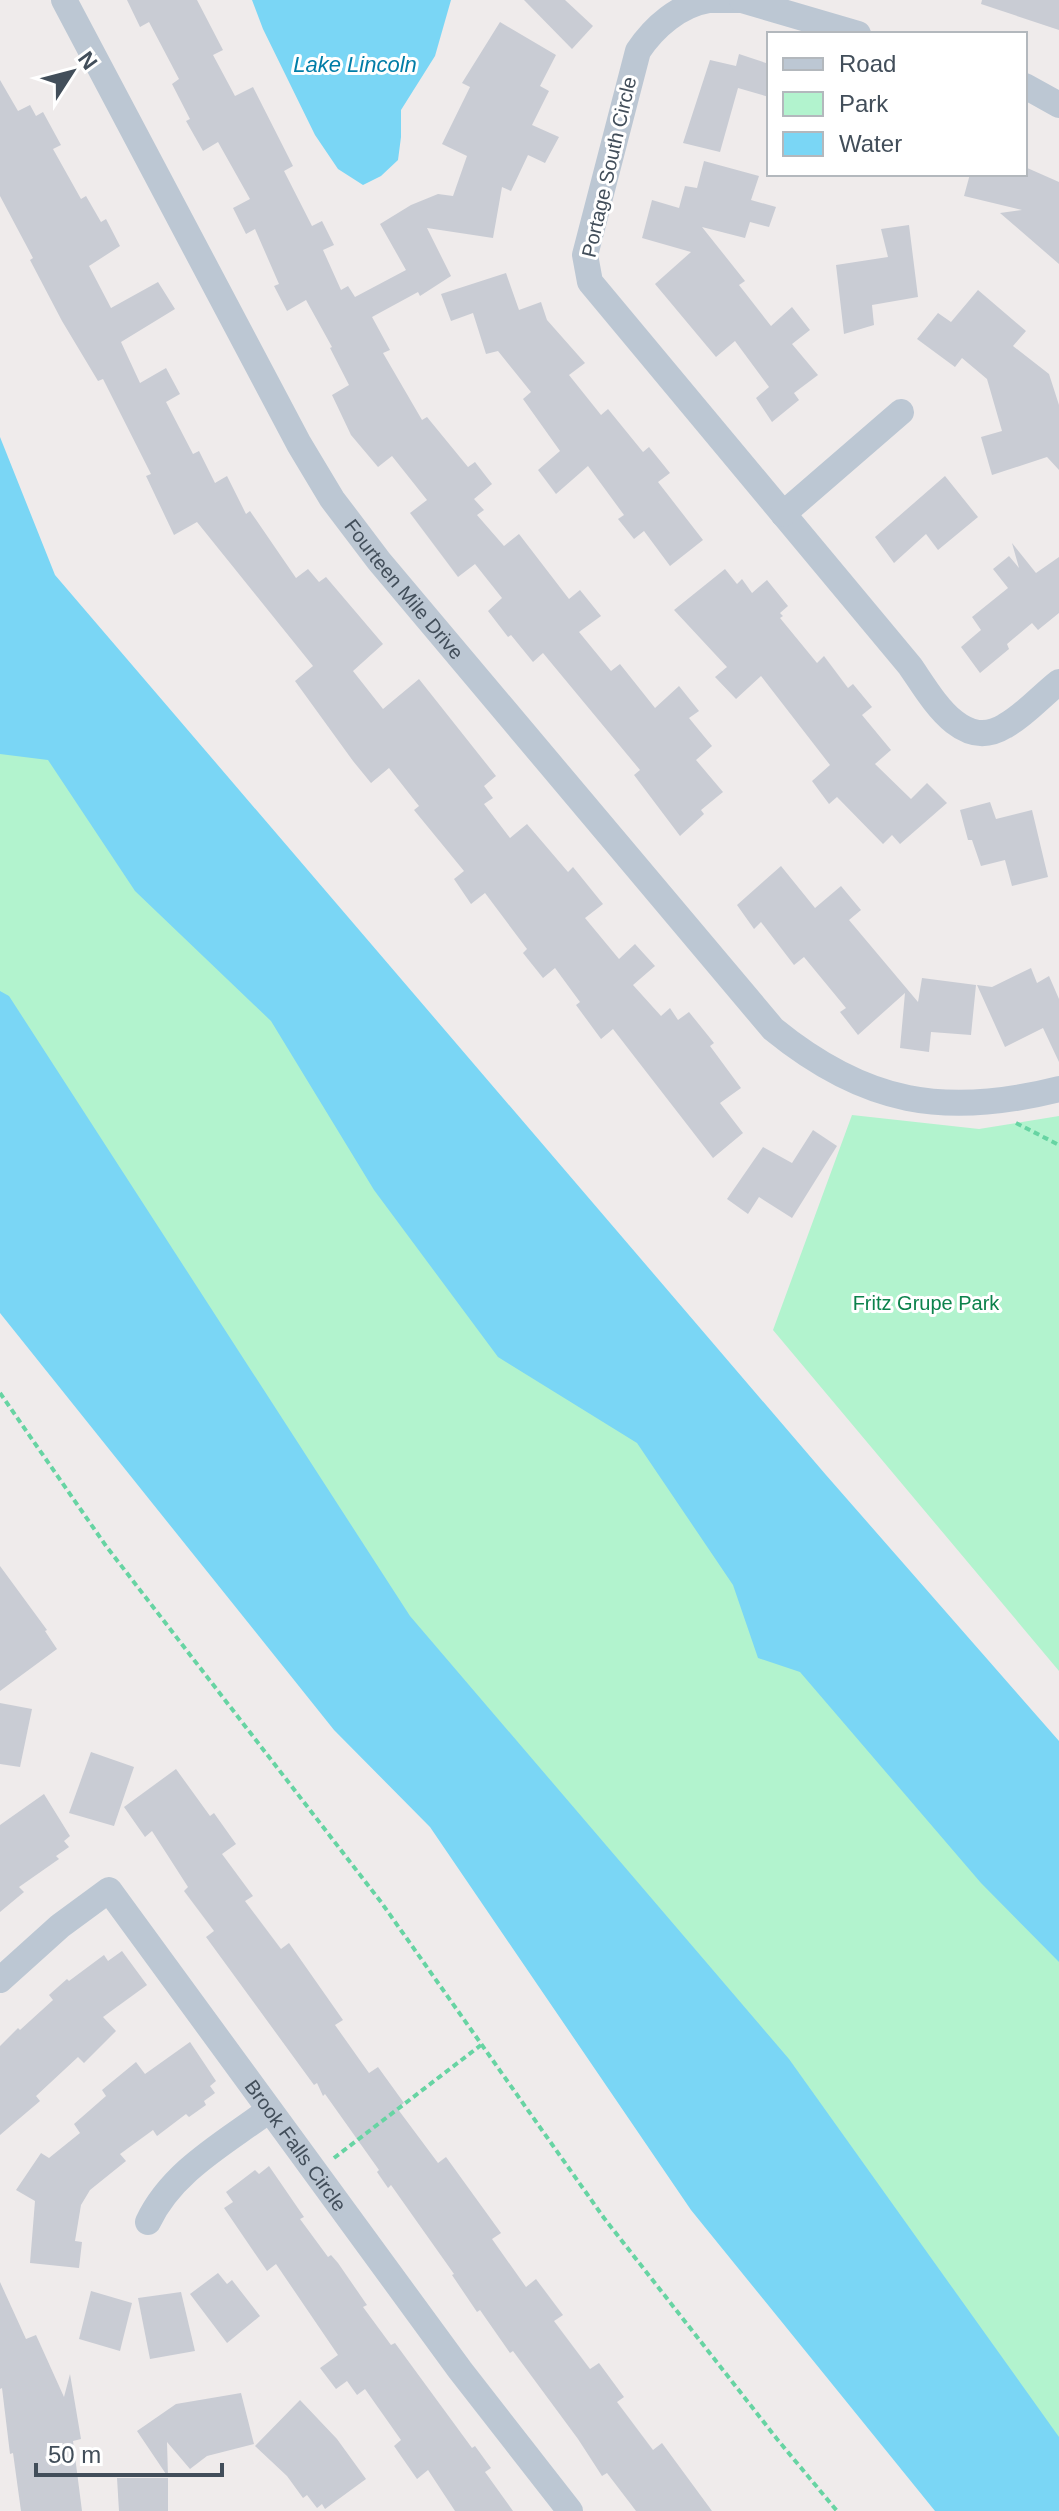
<svg xmlns="http://www.w3.org/2000/svg" width="1059" height="2511" font-family="Helvetica,sans-serif">
<rect width="100%" height="100%" fill="#efebeb"/>
<g fill="#b2f3ce">
<polygon points="0,670 772,1581 1059,1930 1059,2511 0,1098"/>
<polygon points="852,1115 979,1129 1059,1116 1059,1671 773,1330"/>
</g>
<g fill="#7ad6f5">
<polygon points="252,0 451,0 435,56 401,110 401,137 398,160 381,176 363,185 338,169 315,135 263,29"/>
<polygon points="0,437 55,575 826,1475 1059,1741 1059,1962 981,1883 800,1672 758,1658 733,1585 637,1443 498,1357 374,1190 271,1021 135,891 48,760 0,754"/>
<polygon points="0,991 9,996 410,1616 789,2059 1059,2437 1059,2511 935,2511 691,2210 430,1827 334,1730 0,1313"/>
</g>
<g fill="#c9ccd4">
<polygon points="127,0 197,0 223,50 213,55 235,96 253,87 293,166 284,171 312,226 322,221 334,245 323,250 341,290 348,286 355,297 406,270 380,224 411,205 438,194 453,196 467,156 442,144 470,87 462,83 500,22 556,55 540,86 549,91 532,125 559,137 545,163 528,155 511,191 502,187 493,238 427,228 451,276 420,296 418,292 372,317 390,350 383,353 422,420 427,417 468,467 475,462 492,484 474,499 484,510 477,515 504,546 519,534 569,599 580,590 601,616 579,632 611,671 620,664 655,708 679,686 699,711 689,718 712,746 696,760 723,792 701,810 704,814 680,836 634,775 640,770 543,653 533,662 511,635 508,637 488,611 502,598 475,564 458,577 410,513 427,500 392,456 378,467 351,435 332,395 349,385 330,348 332,347 306,300 287,311 274,286 279,284 255,229 246,234 233,208 250,199 218,142 203,151 186,121 190,119 172,84 179,79 149,22 140,27"/>
<polygon points="524,0 565,0 593,26 572,49"/>
<polygon points="982,0 1059,0 1059,30 981,4"/>
<polygon points="739,54 769,64 769,97 738,88 720,152 683,143 710,60 736,66"/>
<polygon points="0,80 18,111 30,105 36,116 43,112 61,145 53,149 81,199 86,196 101,222 106,219 120,246 89,266 111,308 158,282 175,309 121,342 140,383 166,368 180,394 166,402 193,454 199,451 215,483 227,476 246,514 250,511 296,578 308,569 319,582 326,577 383,644 353,671 383,709 419,679 496,776 484,786 493,798 484,804 510,838 527,824 568,872 573,867 603,904 585,918 619,959 635,944 655,966 633,985 661,1016 670,1008 678,1020 689,1012 714,1043 710,1046 741,1088 720,1103 743,1133 713,1158 613,1029 601,1039 576,1005 580,1002 555,968 543,978 523,953 527,949 485,893 471,904 454,879 464,871 414,810 419,806 389,768 371,783 353,761 295,681 313,666 197,522 174,535 146,476 151,474 103,379 98,381 62,321 30,260 33,258 0,196"/>
<polygon points="704,161 759,176 751,200 776,207 769,227 750,222 745,238 702,227 745,281 739,285 771,326 792,307 810,330 792,344 818,375 794,393 799,400 772,422 756,398 769,387 735,341 716,357 655,284 691,252 642,238 652,200 679,208 685,186 697,188"/>
<polygon points="1025,167 1059,182 1059,264 1000,213 1022,210 964,196 970,174 1025,174"/>
<polygon points="909,225 918,297 872,305 874,325 844,334 836,265 888,257 881,229"/>
<polygon points="506,273 519,310 541,302 547,320 585,363 569,375 601,415 608,409 643,452 649,447 670,473 658,482 703,540 670,566 644,531 634,539 618,519 624,515 588,466 556,494 538,470 560,451 523,399 531,392 498,351 486,354 473,313 451,321 441,294"/>
<polygon points="978,290 1026,331 1013,346 1049,374 1059,405 1059,470 1047,457 992,475 981,437 1002,431 987,379 962,358 955,367 917,339 938,313 951,322"/>
<polygon points="945,476 978,517 938,550 926,534 894,563 875,537"/>
<polygon points="1012,543 1036,573 1059,557 1059,613 1038,630 1032,623 1007,644 1009,649 980,673 961,647 981,630 972,617 1008,588 993,569 1009,556 1019,568"/>
<polygon points="725,569 737,584 742,579 752,593 767,580 788,606 780,613 783,616 780,618 817,663 824,656 848,688 853,684 872,707 862,715 891,750 875,764 911,799 927,783 947,803 900,844 892,835 883,844 837,797 829,804 812,781 830,765 761,676 736,699 715,677 727,667 674,610"/>
<polygon points="990,802 996,819 1032,810 1048,877 1012,886 1005,860 981,866 972,840 968,840 960,810"/>
<polygon points="781,866 815,908 841,886 861,910 849,920 918,1002 922,978 976,985 971,1035 931,1032 929,1052 900,1048 905,993 858,1035 840,1012 846,1008 804,957 794,965 761,922 754,929 737,905"/>
<polygon points="1031,968 1037,983 1049,976 1059,999 1059,1062 1043,1028 1005,1047 977,985 992,987"/>
<polygon points="813,1130 837,1146 792,1218 759,1197 748,1214 727,1199 763,1147 792,1163"/>
<polygon points="0,1566 47,1630 45,1631 57,1649 0,1691"/>
<polygon points="0,1703 32,1709 20,1767 0,1764"/>
<polygon points="91,1752 134,1767 114,1826 69,1813"/>
<polygon points="176,1769 210,1816 214,1813 236,1844 222,1854 253,1896 245,1901 281,1949 289,1943 343,2020 335,2025 369,2073 378,2067 404,2103 397,2108 438,2163 446,2157 501,2233 492,2239 526,2287 536,2279 563,2315 554,2321 590,2369 599,2363 624,2397 617,2402 653,2450 662,2443 712,2511 636,2511 607,2473 602,2476 578,2439 513,2351 510,2353 480,2310 477,2312 452,2275 454,2274 391,2185 388,2188 377,2172 379,2170 325,2094 323,2096 317,2083 314,2085 206,1937 214,1931 184,1891 188,1887 152,1831 145,1837 124,1807"/>
<polygon points="44,1794 70,1836 64,1841 69,1847 56,1856 59,1859 19,1887 24,1892 0,1912 0,1825"/>
<polygon points="122,1951 147,1985 103,2017 116,2031 84,2063 78,2057 36,2096 40,2101 0,2135 0,2046 18,2028 20,2030 53,2000 49,1995 67,1979 69,1981 104,1955 108,1961"/>
<polygon points="190,2042 216,2081 210,2086 215,2093 204,2101 206,2105 189,2117 186,2114 157,2136 153,2130 120,2154 126,2161 90,2190 81,2205 75,2241 82,2242 79,2268 30,2263 35,2201 16,2190 41,2153 49,2158 80,2133 74,2124 106,2096 102,2090 136,2062 145,2074"/>
<polygon points="269,2166 304,2217 300,2219 328,2257 331,2255 338,2263 367,2305 363,2307 391,2345 395,2343 472,2448 475,2446 491,2468 485,2472 513,2511 455,2511 428,2470 417,2479 394,2446 401,2440 365,2389 357,2395 347,2381 336,2389 320,2368 338,2355 276,2264 267,2271 224,2208 233,2202 226,2192 255,2170 259,2174"/>
<polygon points="218,2273 227,2284 232,2280 260,2316 227,2343 190,2294"/>
<polygon points="0,2282 26,2339 36,2335 64,2397 70,2374 81,2439 73,2441 82,2511 21,2511 13,2453 10,2454 2,2388 0,2389"/>
<polygon points="91,2291 132,2303 120,2351 79,2339"/>
<polygon points="181,2292 195,2351 150,2359 138,2298"/>
<polygon points="241,2393 254,2444 207,2456 190,2469 167,2442 168,2477 137,2431 176,2404"/>
<polygon points="300,2400 337,2439 366,2479 325,2509 322,2504 317,2508 307,2495 303,2498 287,2476 255,2446"/>
<polygon points="117,2478 168,2478 168,2511 119,2511"/>
</g>
<g fill="none" stroke-linecap="round" stroke-linejoin="round">
<g stroke="#67d4a3" stroke-width="4" stroke-dasharray="6 4" stroke-linecap="butt">
<polyline points="1016,1123 1059,1145"/>
<polyline points="0,1393 106,1546 381,1902 604,2218 777,2439 837,2511"/>
<polyline points="334,2158 481,2045"/>
</g>
<g stroke="#bcc7d3" stroke-width="26">
<path id="s1" d="M64,0L299,444L332,499L379,561L773,1029C865,1104 945,1118 1059,1089"/>
<path d="M741,0C731,0 719,0 709,0C679,5 654,27 638,51L585,255L590,282L910,666C931,696 961,753 1005,726C1025,715 1041,696 1059,682"/>
<polyline points="742,0 858,34"/>
<polyline points="1025,86 1059,105"/>
<polyline points="783,514 901,412"/>
<path id="s2" d="M0,1980L60,1926L109,1890L460,2370L570,2511"/>
<path d="M148,2222C172,2171 225,2143 269,2110"/>
</g>
</g>
<g text-anchor="middle" stroke-width="6" stroke-linejoin="round" paint-order="stroke">
<g font-size="20" fill="#424e5a" stroke="#fff">
<text transform="translate(609 167) rotate(-77)" y="7">Portage South Circle</text>
<text dy="7" stroke="none"><textPath href="#s1" startOffset="682">Fourteen Mile Drive</textPath></text>
<text dy="7" stroke="none"><textPath href="#s2" startOffset="458">Brook Falls Circle</textPath></text>
</g>
<g font-size="20" fill="#0c824c" stroke="#fff">
<text x="926" y="1310">Fritz Grupe Park</text>
</g>
<g font-size="22" font-style="italic" fill="#017da7" stroke="#fff">
<text x="355" y="72">Lake Lincoln</text>
</g>
</g>
<rect x="767" y="32" width="260" height="144" fill="#ffffff" stroke="#b3b8bd" stroke-width="2"/>
<rect x="783" y="58" width="40" height="12" fill="#bcc7d3" stroke="#b3b8bd" stroke-width="2"/>
<text x="839" y="72" font-size="24" fill="#424e5a">Road</text>
<rect x="783" y="92" width="40" height="24" fill="#b2f3ce" stroke="#b3b8bd" stroke-width="2"/>
<text x="839" y="112" font-size="24" fill="#424e5a">Park</text>
<rect x="783" y="132" width="40" height="24" fill="#7ad6f5" stroke="#b3b8bd" stroke-width="2"/>
<text x="839" y="152" font-size="24" fill="#424e5a">Water</text>
<g transform="translate(72 72) rotate(54)" stroke="#ffffff" stroke-width="6" paint-order="stroke">
<path d="M0-6L14 30L0 20L-14 30Z" fill="#424e5a"/>
<text y="-12" font-size="22" font-weight="bold" text-anchor="middle" fill="#424e5a">N</text>
</g>
<path d="M36 2463v12h186v-12" fill="none" stroke="#424e5a" stroke-width="4"/>
<text x="48" y="2463" font-size="24" fill="#424e5a" stroke="#ffffff" stroke-width="6" paint-order="stroke">50 m</text>
</svg>
